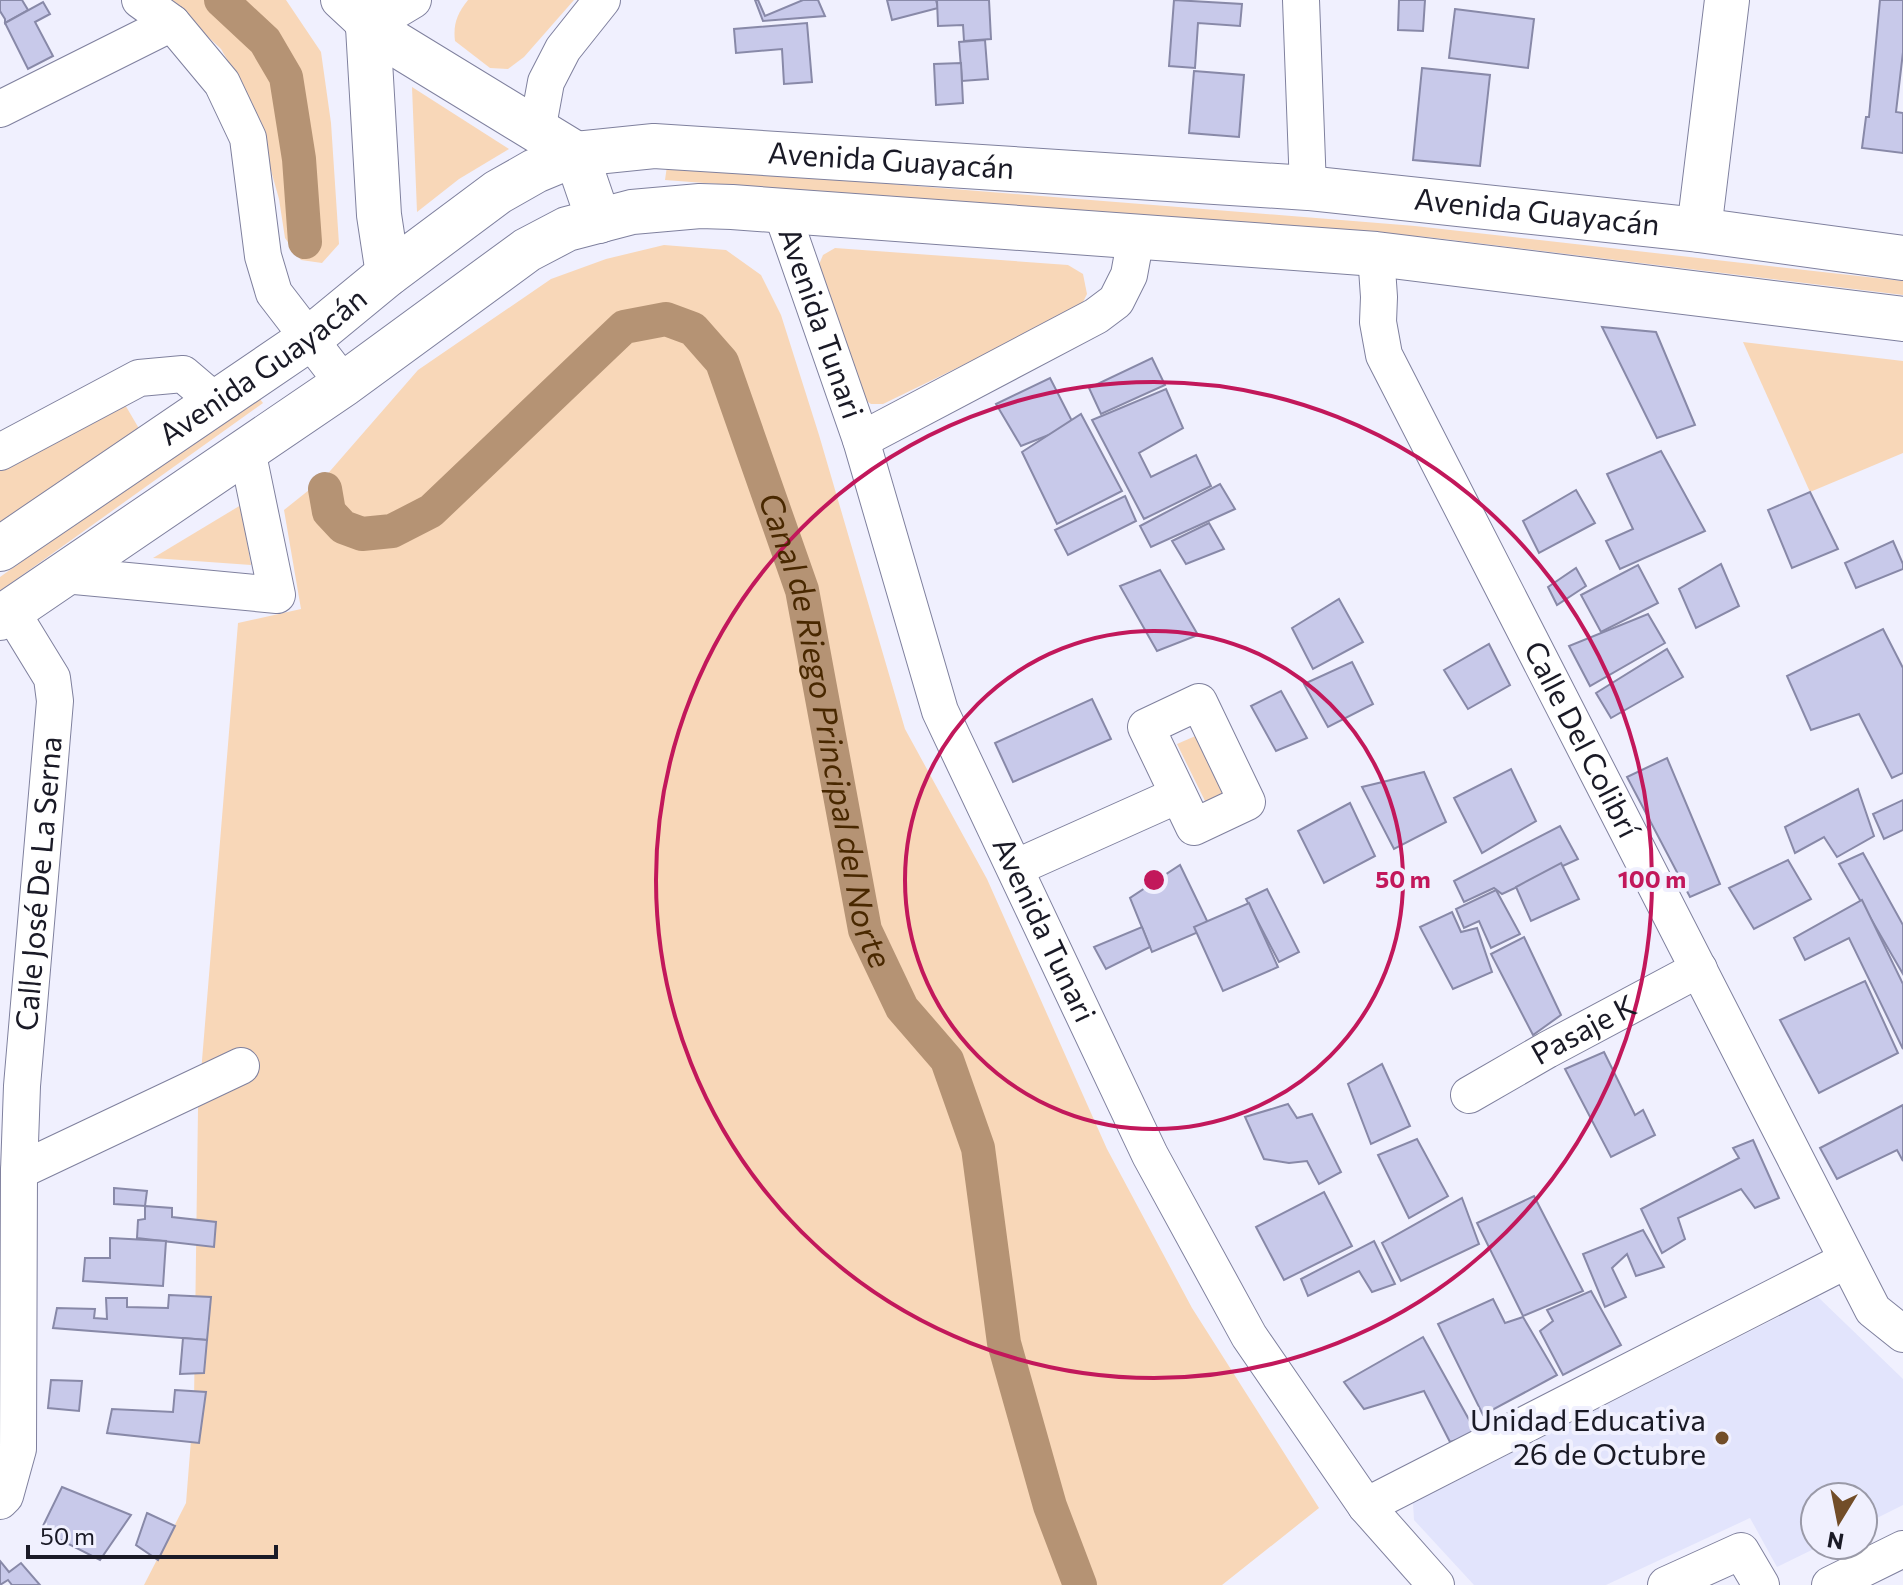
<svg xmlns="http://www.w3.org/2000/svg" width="1903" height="1585" font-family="Commissioner,sans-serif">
<rect width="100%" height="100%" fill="#f0f0fe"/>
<polygon fill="#e2e4fc" points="1818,1297 1903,1379 1903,1505 1863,1525 1863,1497 1815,1497 1815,1545 1822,1545 1777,1567 1750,1518 1606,1585 1474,1585 1414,1520 1413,1503"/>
<g fill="#f8d7b8">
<polygon points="169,0 286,0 321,52 331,123 339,244 322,263 301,260 285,238 279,199 252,103 221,49"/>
<path d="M468,0H574L524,57L508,69L490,68L455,41C453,24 457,14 468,0Z"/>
<polygon points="412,87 509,149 459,179 417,212"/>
<polygon points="667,166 1415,226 1903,281 1903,295 1427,237 665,180"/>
<polygon points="664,245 726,250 761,275 781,315 819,435 905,729 987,879 1107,1149 1192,1308 1319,1508 1222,1585 144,1585 186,1503 194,1402 198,1109 238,623 301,609 284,510 324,478 418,370 551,279 606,259"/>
<polygon points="835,248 1068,265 1083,274 1087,294 1080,308 883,404 871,404 862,398 818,267 823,255"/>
<polygon points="1743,342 1903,361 1903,453 1810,492"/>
<polygon points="256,394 263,403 0,591 0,577"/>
<polygon points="124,403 141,432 0,530 0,465"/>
<polygon points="241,505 251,565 153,558"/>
<polygon points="1200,734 1228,793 1206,803 1177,744"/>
</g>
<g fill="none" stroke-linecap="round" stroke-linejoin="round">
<g stroke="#b59374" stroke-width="34">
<polyline points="221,0 265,41 286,77 299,159 305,242"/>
<path id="s1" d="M325,489L329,512L343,527L362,534L392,531L431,511L624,327L666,319L693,329L722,362L802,590L865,930L902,1008L947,1060L978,1148L1004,1343L1050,1506L1080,1585"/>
</g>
</g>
<g fill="#c8c9ea" stroke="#8889a8" stroke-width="2">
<polygon points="0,0 22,0 28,10 5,23 5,19 0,11"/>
<polygon points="755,0 758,0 765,16 803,0 818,0 825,16 763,21"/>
<polygon points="887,0 936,0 938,8 892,20"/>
<polygon points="937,0 989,0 991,39 964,41 963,25 938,26"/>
<polygon points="1174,0 1242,4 1240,26 1198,23 1195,68 1169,66"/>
<polygon points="1399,0 1425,0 1423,31 1398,30"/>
<polygon points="1880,0 1903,0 1903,52 1896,112 1903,113 1903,153 1862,148 1866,117 1869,117"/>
<polygon points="43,2 50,14 35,22 53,56 28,69 5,23"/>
<polygon points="1455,9 1534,19 1528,68 1449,58"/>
<polygon points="807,23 812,82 784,84 782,49 736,53 734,29"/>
<polygon points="985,40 988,79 962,81 959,42"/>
<polygon points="961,63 963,103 936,105 934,64"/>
<polygon points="1422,68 1490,75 1480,166 1413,160"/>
<polygon points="1194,71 1244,75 1239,137 1189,133"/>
<polygon points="1602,327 1656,332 1695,425 1657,438"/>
<polygon points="1152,358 1165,385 1101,414 1089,388"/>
<polygon points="1050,378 1074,425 1021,446 996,404"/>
<polygon points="1166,389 1183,428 1139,453 1151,477 1196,455 1211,486 1144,519 1092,420"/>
<polygon points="1081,414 1122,491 1057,524 1022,452"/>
<polygon points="1661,451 1705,531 1620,569 1606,541 1633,529 1607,474"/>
<polygon points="1220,484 1235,509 1151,547 1140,526"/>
<polygon points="1576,490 1595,523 1539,553 1523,521"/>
<polygon points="1810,492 1838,549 1792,568 1768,510"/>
<polygon points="1125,496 1136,521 1068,555 1055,530"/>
<polygon points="1209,523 1224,549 1186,564 1172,541"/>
<polygon points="1893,541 1903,564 1903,569 1856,588 1845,563"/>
<polygon points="1721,564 1739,606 1696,628 1679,589"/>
<polygon points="1638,565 1658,603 1601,632 1581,595"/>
<polygon points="1576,568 1586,586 1557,605 1548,587"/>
<polygon points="1160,570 1198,635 1157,651 1120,586"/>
<polygon points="1339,599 1363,642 1313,669 1292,628"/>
<polygon points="1648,614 1665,643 1590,686 1569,646"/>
<polygon points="1883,629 1903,668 1903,773 1892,778 1859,714 1811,730 1787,676"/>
<polygon points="1489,644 1510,685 1468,709 1444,670"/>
<polygon points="1667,649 1683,677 1611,718 1596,693"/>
<polygon points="1352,662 1373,704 1328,727 1304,684"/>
<polygon points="1281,691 1307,738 1276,751 1251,706"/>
<polygon points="1092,699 1111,739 1013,782 995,743"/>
<polygon points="1667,758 1720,884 1690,897 1627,777"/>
<polygon points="1511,769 1536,821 1482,853 1454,798"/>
<polygon points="1424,772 1446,822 1394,849 1362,787"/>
<polygon points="1858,789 1874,836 1837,857 1824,837 1795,853 1785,827"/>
<polygon points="1903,800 1903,830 1884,839 1873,814"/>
<polygon points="1350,803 1375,856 1324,883 1298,831"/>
<polygon points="1560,826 1578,859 1502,894 1494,888 1464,902 1454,881"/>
<polygon points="1863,853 1903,925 1903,974 1839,864"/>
<polygon points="1788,860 1811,899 1754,929 1729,888"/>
<polygon points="1561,863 1579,899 1531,921 1516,887"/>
<polygon points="1180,865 1210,927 1152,952 1130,898"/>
<polygon points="1267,889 1299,952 1279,962 1246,899"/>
<polygon points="1496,890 1520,934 1491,948 1479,921 1464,928 1456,909"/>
<polygon points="1862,900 1903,984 1903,1049 1849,938 1805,960 1794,938"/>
<polygon points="1249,903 1278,967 1223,991 1194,927"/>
<polygon points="1452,912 1461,932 1477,928 1492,972 1453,989 1420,927"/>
<polygon points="1142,927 1150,947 1106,969 1094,947"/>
<polygon points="1524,937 1561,1015 1533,1035 1491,954"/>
<polygon points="1865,981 1898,1053 1819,1093 1780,1020"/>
<polygon points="1604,1052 1635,1115 1643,1110 1655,1135 1611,1157 1565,1069"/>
<polygon points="1382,1064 1410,1126 1371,1144 1348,1084"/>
<polygon points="1288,1104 1297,1118 1312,1114 1341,1172 1319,1184 1307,1161 1289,1163 1264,1159 1245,1117"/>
<polygon points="1903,1105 1903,1161 1897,1150 1837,1179 1820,1148"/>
<polygon points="1417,1139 1448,1196 1409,1218 1378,1155"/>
<polygon points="1753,1140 1779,1198 1755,1208 1741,1189 1678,1218 1685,1239 1662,1253 1641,1209 1739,1158 1733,1148"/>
<polygon points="114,1188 147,1191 145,1206 114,1204"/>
<polygon points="1324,1192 1352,1246 1284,1280 1256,1227"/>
<polygon points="1534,1196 1583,1291 1523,1316 1477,1223"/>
<polygon points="1462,1198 1479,1244 1401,1281 1382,1243"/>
<polygon points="145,1206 172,1208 172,1217 216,1222 214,1247 137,1238 138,1220 145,1219"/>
<polygon points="1643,1230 1664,1267 1636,1276 1627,1254 1612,1268 1626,1297 1605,1307 1583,1254"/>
<polygon points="110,1238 166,1241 163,1286 83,1281 85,1258 110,1258"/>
<polygon points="1374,1241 1395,1284 1372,1292 1359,1271 1308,1296 1301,1279"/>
<polygon points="1591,1291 1621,1345 1563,1375 1540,1331 1553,1321 1547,1310"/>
<polygon points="169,1295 211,1297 207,1340 53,1328 57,1308 95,1309 94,1318 107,1319 106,1298 127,1298 127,1307 168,1308"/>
<polygon points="1493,1299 1505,1323 1523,1317 1557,1375 1483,1415 1438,1324"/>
<polygon points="1423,1337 1477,1434 1450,1442 1424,1391 1364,1409 1344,1382"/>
<polygon points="183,1338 207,1340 204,1373 180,1374"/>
<polygon points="51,1380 82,1381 79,1411 48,1408"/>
<polygon points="175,1390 206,1392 199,1443 107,1433 112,1409 173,1412"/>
<polygon points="62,1487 131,1515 100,1560 41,1530"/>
<polygon points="147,1513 175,1526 158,1560 136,1545"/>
<polygon points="0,1561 9,1572 21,1563 40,1585 12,1585 8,1580 0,1585"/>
</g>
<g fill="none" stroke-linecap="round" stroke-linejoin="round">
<defs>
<g id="street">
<polyline points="140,0 172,23 222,83 248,138 263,256 274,293 344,384"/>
<polyline points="339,0 368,27 413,0"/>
<polyline points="1301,0 1308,188"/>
<polyline points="0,109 172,23"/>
<polyline points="537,131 546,82 563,49 602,0"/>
<path id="s2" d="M781,210L861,440L940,711L1150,1155L1249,1336L1366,1506L1436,1585"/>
<path id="s3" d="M1376,254L1379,297L1378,322L1384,355L1873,1310L1903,1334"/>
<polyline points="861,440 1096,316 1116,301 1129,275 1136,237"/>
<polyline points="0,452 139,378 183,374 217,403"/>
<polyline points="64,575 277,595 247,450"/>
<polygon points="1199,702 1247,802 1194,827 1146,727"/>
<polyline points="1015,868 1178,795"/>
<path id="s4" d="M1469,1095L1547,1050L1699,969"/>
<polyline points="19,1171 241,1066"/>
<path id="s5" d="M0,1501L5,1496L18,1449L19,1171L22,1086L55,701L52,678L11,611"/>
<polyline points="1366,1506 1847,1260"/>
<polyline points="1666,1585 1741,1551 1761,1585"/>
<polyline points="1830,1585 1903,1549"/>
</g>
<g id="secondary">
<polyline points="360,6 368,27 379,215 388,274"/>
<polyline points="368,27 576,154 599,221"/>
<polyline points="1699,230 1727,0"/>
</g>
<g id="primary">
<path id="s6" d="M0,549L309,339L388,274L498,192L535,171L576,154L654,146L1308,188L1699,230L1903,258"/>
<polyline points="0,618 344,384 527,250 567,229 632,212 700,206 732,207 1376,254 1903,319"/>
</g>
</defs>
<use href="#street" stroke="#7f809e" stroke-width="38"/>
<use href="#secondary" stroke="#7f809e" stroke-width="46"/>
<use href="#primary" stroke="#7f809e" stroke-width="46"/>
<use href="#street" stroke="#fff" stroke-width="36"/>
<use href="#secondary" stroke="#fff" stroke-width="44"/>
<use href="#primary" stroke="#fff" stroke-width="44"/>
</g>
<g fill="none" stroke="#c2185b" stroke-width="4">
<circle cx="1154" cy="880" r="249"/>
<circle cx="1154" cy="880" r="498"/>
</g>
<circle fill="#724d28" stroke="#f0f0fe" stroke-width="3" cx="1722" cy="1438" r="8"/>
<g text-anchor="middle" stroke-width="8" stroke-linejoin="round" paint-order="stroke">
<g font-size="30" fill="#1a1a26" stroke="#f0f0fe">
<text dy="10" stroke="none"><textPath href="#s6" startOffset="1016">Avenida Guayacán</textPath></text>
<text dy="10" stroke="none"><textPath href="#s6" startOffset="1664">Avenida Guayacán</textPath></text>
<text dy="10" stroke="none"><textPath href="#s2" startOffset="120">Avenida Tunari</textPath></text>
<text dy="10" stroke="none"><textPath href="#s6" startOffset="320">Avenida Guayacán</textPath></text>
<text dy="10" stroke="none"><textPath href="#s3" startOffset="534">Calle Del Colibrí</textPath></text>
<text dy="10" stroke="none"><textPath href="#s5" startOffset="622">Calle José De La Serna</textPath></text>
<text dy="10" stroke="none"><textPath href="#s2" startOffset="768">Avenida Tunari</textPath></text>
<text dy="10" stroke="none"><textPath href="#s4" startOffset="132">Pasaje K</textPath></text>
</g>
<g font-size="30" fill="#1a1a26" stroke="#f0f0fe" text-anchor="end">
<text x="1706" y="1431">Unidad Educativa<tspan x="1706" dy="34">26 de Octubre</tspan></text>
</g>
<g font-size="32" font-style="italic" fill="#492800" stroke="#f0f0fe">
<text dy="11" stroke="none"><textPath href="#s1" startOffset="904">Canal de Riego Principal del Norte</textPath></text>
</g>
</g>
<circle cx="1154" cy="880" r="12" fill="#c2185b" stroke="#f0f0fe" stroke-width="4"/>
<g font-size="24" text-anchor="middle" font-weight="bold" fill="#c2185b" stroke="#f0f0fe" stroke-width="8" stroke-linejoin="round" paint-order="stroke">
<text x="1403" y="888">50 m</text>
<text x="1652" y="888">100 m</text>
</g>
<g transform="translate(1839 1521) rotate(190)"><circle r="38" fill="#f0f0fe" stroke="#9a9aa8" stroke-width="2"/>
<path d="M0-6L14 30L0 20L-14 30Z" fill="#724d28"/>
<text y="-12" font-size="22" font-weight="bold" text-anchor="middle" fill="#1a1a26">N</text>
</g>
<path d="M28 1545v12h248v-12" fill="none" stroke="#1a1a26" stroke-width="4"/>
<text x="40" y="1545" font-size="24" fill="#1a1a26" stroke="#f0f0fe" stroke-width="6" paint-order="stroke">50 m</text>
</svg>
